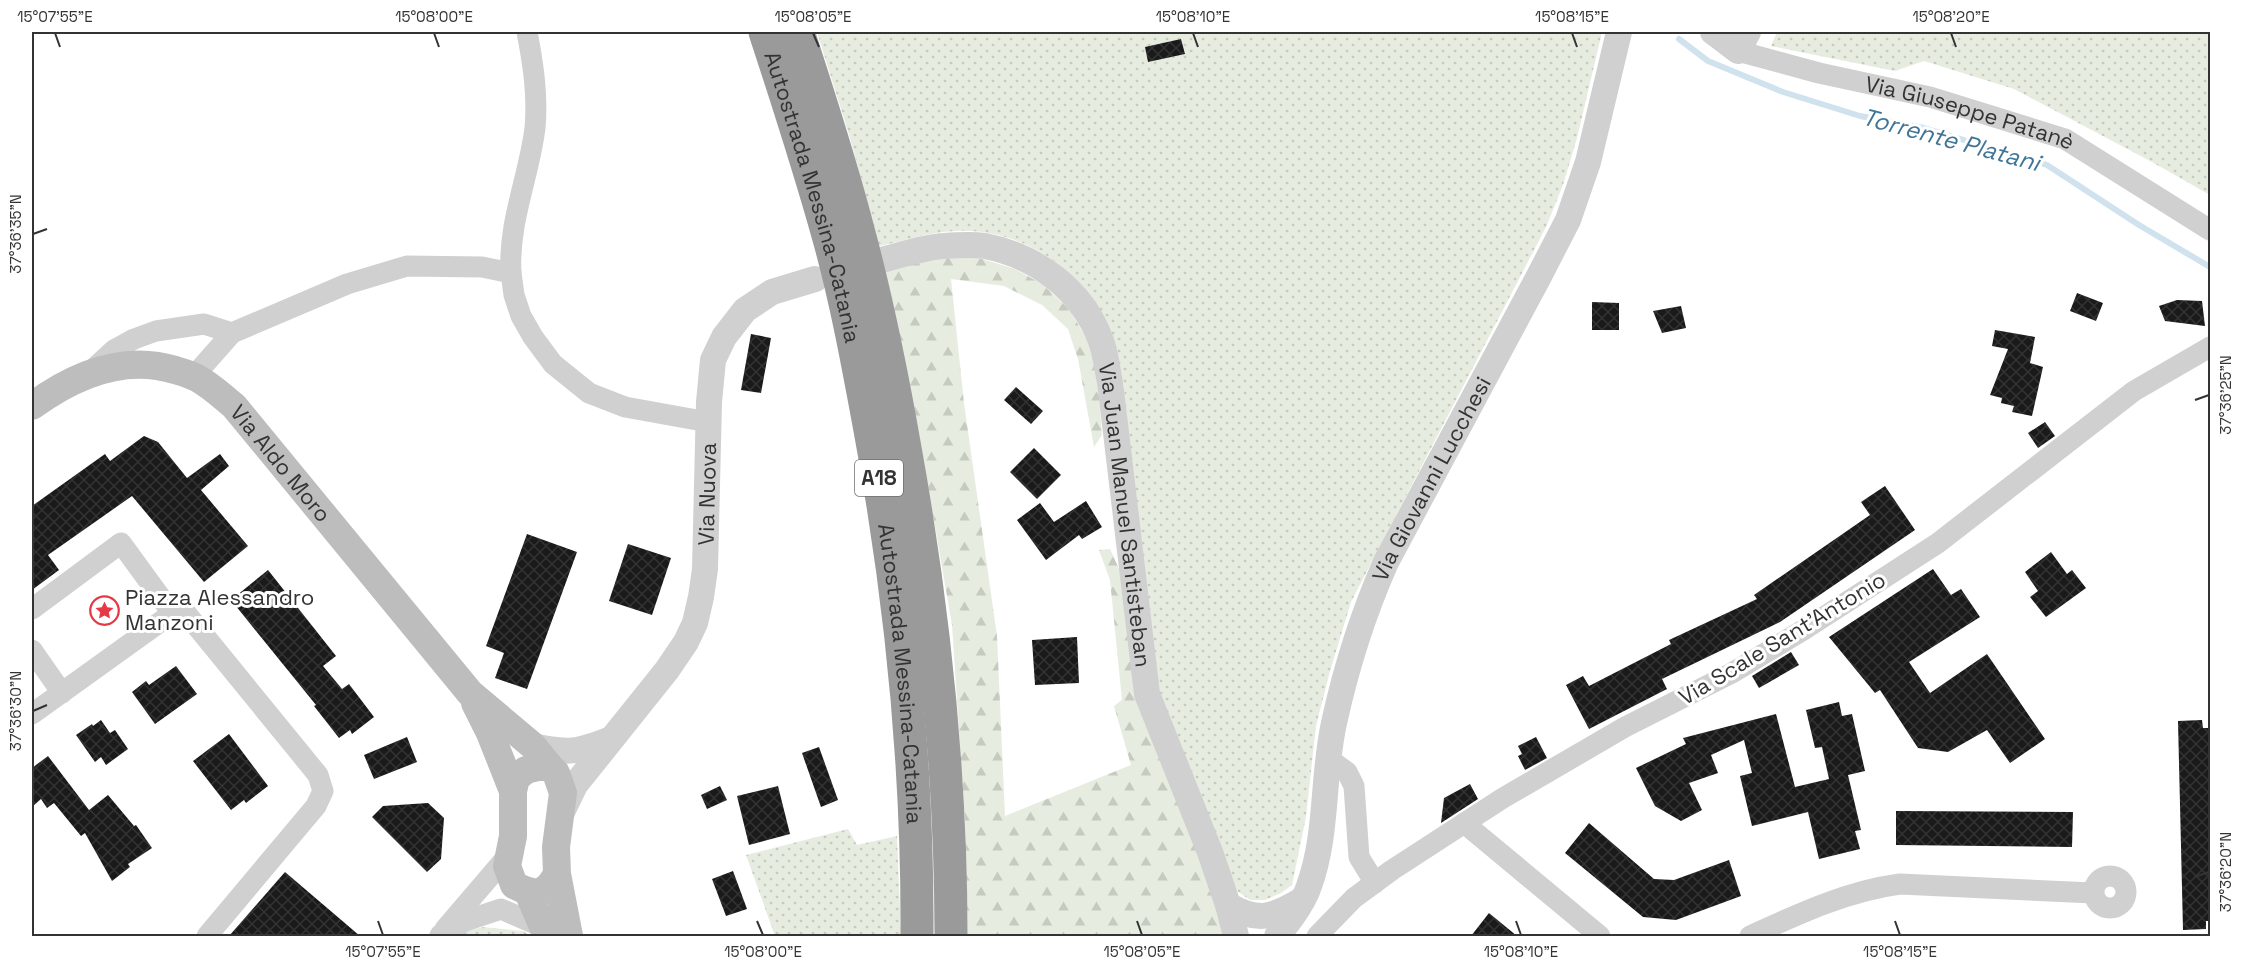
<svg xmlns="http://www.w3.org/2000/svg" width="2242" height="968" font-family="'Space Grotesk',sans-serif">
<defs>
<pattern id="grass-dots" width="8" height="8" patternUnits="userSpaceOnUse" patternTransform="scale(1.5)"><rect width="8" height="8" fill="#e6ecdf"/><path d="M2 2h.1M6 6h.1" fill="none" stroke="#c6cbc0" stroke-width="1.8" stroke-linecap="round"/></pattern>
<pattern id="forest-firs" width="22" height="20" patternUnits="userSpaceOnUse" patternTransform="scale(1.5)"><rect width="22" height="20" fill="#e6ecdf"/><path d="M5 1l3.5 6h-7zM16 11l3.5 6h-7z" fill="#c6cbc0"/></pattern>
<pattern id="building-cross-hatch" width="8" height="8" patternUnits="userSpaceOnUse" patternTransform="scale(1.5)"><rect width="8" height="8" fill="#1a1a1a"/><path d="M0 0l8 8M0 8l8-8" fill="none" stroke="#333"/></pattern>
</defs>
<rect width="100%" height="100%" fill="#fff"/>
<g fill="url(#grass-dots)">
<path d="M817,32H1602L1577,138L1563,185L1546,227L1351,602L1330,671L1316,726L1306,817L1292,885L1281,893L1265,900H1250L1237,891L1159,697L1149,634L1123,380C1116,352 1109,323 1092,299C1061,256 1010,228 955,231C930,232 904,241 879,246L850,138Z"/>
<polygon points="1777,32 2210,32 2210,195 2152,162 2014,89 1924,61 1895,71 1771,46"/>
<polygon points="848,829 857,845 897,836 901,936 775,936 746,855"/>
<polygon points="483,927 523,931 531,936 451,936 453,934"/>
</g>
<polygon fill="url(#forest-firs)" points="942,255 979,258 1015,269 1042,284 1070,310 1090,345 1098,383 1102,435 1094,447 1078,359 1068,329 1042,305 1004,286 951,279 964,403 997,636 1005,816 1131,765 1114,706 1122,700 1110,580 1099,550 1110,549 1121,573 1195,840 1224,936 966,936 965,820 952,625 918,428 885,269"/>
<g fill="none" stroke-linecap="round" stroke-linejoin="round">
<polyline stroke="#cfe2ee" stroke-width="6" points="1679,39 1708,61 1783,92 1860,116 1924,128 2047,165 2139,225 2210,267"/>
</g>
<g fill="url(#building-cross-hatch)">
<polygon points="1181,39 1185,54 1148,62 1145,47"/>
<polygon points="2077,293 2103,303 2096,321 2070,311"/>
<polygon points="2177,300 2202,301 2205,326 2165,321 2159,306"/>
<polygon points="1592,302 1619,303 1619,330 1592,330"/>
<polygon points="1681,306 1686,328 1662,333 1653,311"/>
<polygon points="1995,330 2035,337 2030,363 2043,367 2032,416 2012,412 2014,406 2001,403 2002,398 1990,395 2008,349 1992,346"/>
<polygon points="751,334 771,338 761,393 741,390"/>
<polygon points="1016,387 1043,411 1031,424 1004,400"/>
<polygon points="2045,422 2055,436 2038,448 2028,433"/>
<polygon points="144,436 158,442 187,478 220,454 229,466 201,490 248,546 204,582 132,496 48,555 59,570 32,590 32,506 105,454 110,461"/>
<polygon points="1034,448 1061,475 1037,499 1010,472"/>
<polygon points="1885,486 1915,530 1780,622 1662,679 1667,689 1589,729 1566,685 1583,676 1589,686 1671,644 1669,640 1757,599 1754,595 1870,515 1861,502"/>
<polygon points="1086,501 1102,527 1082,539 1079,535 1046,560 1017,520 1040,503 1054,522"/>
<polygon points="527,534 577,552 527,689 495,678 504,653 486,646"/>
<polygon points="628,544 671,558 652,615 609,601"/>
<polygon points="2051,552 2067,574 2072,570 2086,588 2046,617 2030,597 2038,591 2025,572"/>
<polygon points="1933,569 1951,595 1961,589 1980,617 1909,662 1930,693 1987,654 2045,739 2010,763 1987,730 1948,752 1918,748 1880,690 1875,693 1829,637"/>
<polygon points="268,570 336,656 323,666 342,689 349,684 374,717 352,734 350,730 339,738 314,706 316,705 231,600"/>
<polygon points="1077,637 1079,683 1035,685 1032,640"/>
<polygon points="1791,652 1799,665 1759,688 1752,676"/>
<polygon points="176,666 197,694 155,724 132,692 146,681 149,685"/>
<polygon points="1839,702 1842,716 1852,714 1865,771 1848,775 1861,830 1855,831 1860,849 1819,859 1808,812 1752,826 1740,776 1752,773 1744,740 1711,755 1718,773 1689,783 1702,810 1681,821 1655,806 1636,768 1686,744 1683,738 1776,714 1795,787 1829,779 1822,747 1815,748 1806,710"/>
<polygon points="101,720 110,733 115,730 128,749 106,765 101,757 95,762 76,735 92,724 93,726"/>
<polygon points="2202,720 2203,728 2211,728 2211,921 2206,921 2206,929 2183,930 2178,721"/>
<polygon points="229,734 268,786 246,803 244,800 231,810 193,761"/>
<polygon points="407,737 417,762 374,779 364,755"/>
<polygon points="1536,737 1547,758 1525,770 1518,756 1522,754 1518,746"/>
<polygon points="819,747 838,800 821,807 802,753"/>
<polygon points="48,756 89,810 108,795 134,826 136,825 152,848 128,864 130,867 112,881 85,833 81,836 54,803 47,808 41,799 32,807 32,768"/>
<polygon points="1470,784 1478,799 1441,823 1444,798"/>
<polygon points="720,786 727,800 707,809 701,795"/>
<polygon points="778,786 790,834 749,845 737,796"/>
<polygon points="428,803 444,818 441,859 427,872 372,817 383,806"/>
<polygon points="1896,811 2073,812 2072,847 1896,845"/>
<polygon points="1589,823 1654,879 1674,880 1729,860 1741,896 1676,920 1643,917 1565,853"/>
<polygon points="733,871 747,909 726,916 712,879"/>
<polygon points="285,872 360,936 229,936"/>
<polygon points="1489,913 1517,936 1471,936"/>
</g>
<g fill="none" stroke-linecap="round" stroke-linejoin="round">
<g stroke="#d0d0d0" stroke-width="21">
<path id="s1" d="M1738,51L1819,73L1930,97L2065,139L2210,230"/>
<path d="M511,273C508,222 529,177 535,128C538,95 533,63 527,32"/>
<polyline points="89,373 114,350 134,339 156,331 204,324 232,333"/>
<polyline points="194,376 232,333 347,284 407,266 482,267 511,273 514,295 521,316 533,337 553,364 589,393 625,407 708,422"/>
<polyline points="32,609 121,543 172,613"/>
<polyline points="32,650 62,693"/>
<polyline points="32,714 181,607 318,775 323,791 316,806 207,936"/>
<polyline points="1329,759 1347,772 1354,786 1359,857 1375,883"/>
<polyline points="1464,823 1600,936"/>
<circle cx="2110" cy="892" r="16"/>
<polyline points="445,929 510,853"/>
<polyline points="440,935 465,921 501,909 542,927"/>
<polyline points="1317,936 1354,898 1392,870 1503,798 1625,727 1732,673 1805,629 1938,543 2134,391 2210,347"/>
<path d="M1750,936C1798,914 1847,891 1900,884L2093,893"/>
</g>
<g stroke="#d0d0d0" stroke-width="26">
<polyline points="1713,32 1738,51 1748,32"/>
<path id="s2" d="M881,260C901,255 924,247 944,246C957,245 973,244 985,246C1037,256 1083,291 1101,341C1106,354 1107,369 1110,382L1147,694L1210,852L1228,905L1236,936"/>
<path d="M533,746C568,754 578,752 611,739"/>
<path id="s3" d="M562,812L575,785L667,670L686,642L695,623L701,597L705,569L709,402L713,360L724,337L745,310L772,292L815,279"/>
<path d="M1228,905C1258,923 1273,917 1302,900"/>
<path id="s4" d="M1277,936C1289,922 1303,904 1309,886C1328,834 1322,777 1334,723C1346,668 1363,614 1386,562L1537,280L1568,220L1588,162L1619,32"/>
</g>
<g stroke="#bdbdbd" stroke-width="28">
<path id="s5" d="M32,406C73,376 123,354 175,370C182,372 190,374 197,378C210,385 222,396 234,406L470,693L533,746L550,767"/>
<polyline points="475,703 490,733 513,791"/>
<path d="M557,874C545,896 535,896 514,885L507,866L513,836V791L516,778L526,770L538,767H550L556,773L563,793L556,847L557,874L569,936"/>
<polyline points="528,892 547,936"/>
</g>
<g stroke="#9a9a9a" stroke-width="33">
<path id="s6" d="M765,32C787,99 809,167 828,235C846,299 858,365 870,430C901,597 918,766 917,936"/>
<path d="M798,32C819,96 840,161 857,226C877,299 892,374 905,448C934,609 951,773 951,936"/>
</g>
</g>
<path fill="none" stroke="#333" stroke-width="2" d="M55,33L60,47M434,33L439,47M813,33L819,47M1193,33L1198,47M1572,33L1577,47M1951,33L1956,47M33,234L47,229M2195,400L2209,395M33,711L47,705M2195,877L2209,872M378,921L383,935M757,921L763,935M1137,921L1142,935M1516,921L1521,935M1895,921L1900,935"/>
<defs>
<symbol id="sight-ring" viewBox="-11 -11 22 22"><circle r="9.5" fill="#fff" stroke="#e63946" stroke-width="1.5"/><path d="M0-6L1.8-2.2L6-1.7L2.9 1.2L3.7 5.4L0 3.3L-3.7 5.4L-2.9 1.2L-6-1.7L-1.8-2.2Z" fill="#e63946"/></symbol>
</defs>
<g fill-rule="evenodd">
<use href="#sight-ring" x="88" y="594" width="33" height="33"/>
</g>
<g text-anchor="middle" stroke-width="6" stroke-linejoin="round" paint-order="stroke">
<rect fill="#fff" stroke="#707070" stroke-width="1.5" x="855" y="460" width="48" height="36" rx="4.5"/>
<g font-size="21" font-weight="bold" fill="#333">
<text x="879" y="485">A18</text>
</g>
<g font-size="22" fill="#333" stroke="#fff">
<text dy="8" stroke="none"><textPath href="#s1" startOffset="240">Via Giuseppe Patanè</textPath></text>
<text dy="8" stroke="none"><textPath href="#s6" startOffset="172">Autostrada Messina-Catania</textPath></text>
<text dy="8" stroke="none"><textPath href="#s5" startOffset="297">Via Aldo Moro</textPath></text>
<text dy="8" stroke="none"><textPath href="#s4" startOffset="489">Via Giovanni Lucchesi</textPath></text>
<text dy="8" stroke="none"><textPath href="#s3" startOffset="362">Via Nuova</textPath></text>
<text dy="8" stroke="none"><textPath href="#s2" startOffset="438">Via Juan Manuel Santisteban</textPath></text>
<text transform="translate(1782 638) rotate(-31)" y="8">Via Scale Sant'Antonio</text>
<text dy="8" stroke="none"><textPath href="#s6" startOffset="658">Autostrada Messina-Catania</textPath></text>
</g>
<g font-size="22" fill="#333" stroke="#fff" text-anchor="start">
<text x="125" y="605">Piazza Alessandro<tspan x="125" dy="25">Manzoni</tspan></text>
</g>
<g font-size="24" font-style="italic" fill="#3f7597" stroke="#fff">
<text transform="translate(1951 140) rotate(15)" y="8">Torrente Platani</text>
</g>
</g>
<rect width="2242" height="968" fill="none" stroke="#ffffff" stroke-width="66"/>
<rect x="33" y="33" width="2176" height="902" fill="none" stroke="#333" stroke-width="2"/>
<g font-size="15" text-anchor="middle" fill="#333">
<text x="55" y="22">15°07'55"E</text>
<text x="434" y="22">15°08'00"E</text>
<text x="813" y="22">15°08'05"E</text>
<text x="1193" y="22">15°08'10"E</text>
<text x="1572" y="22">15°08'15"E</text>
<text x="1951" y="22">15°08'20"E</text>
<text transform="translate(16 234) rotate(-90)" y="5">37°36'35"N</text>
<text transform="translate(2226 395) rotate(-90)" y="5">37°36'25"N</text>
<text transform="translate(16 711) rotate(-90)" y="5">37°36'30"N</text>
<text transform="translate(2226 872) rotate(-90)" y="5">37°36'20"N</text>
<text x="383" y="957">15°07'55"E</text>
<text x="763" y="957">15°08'00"E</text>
<text x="1142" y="957">15°08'05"E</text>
<text x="1521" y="957">15°08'10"E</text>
<text x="1900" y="957">15°08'15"E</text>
</g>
</svg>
